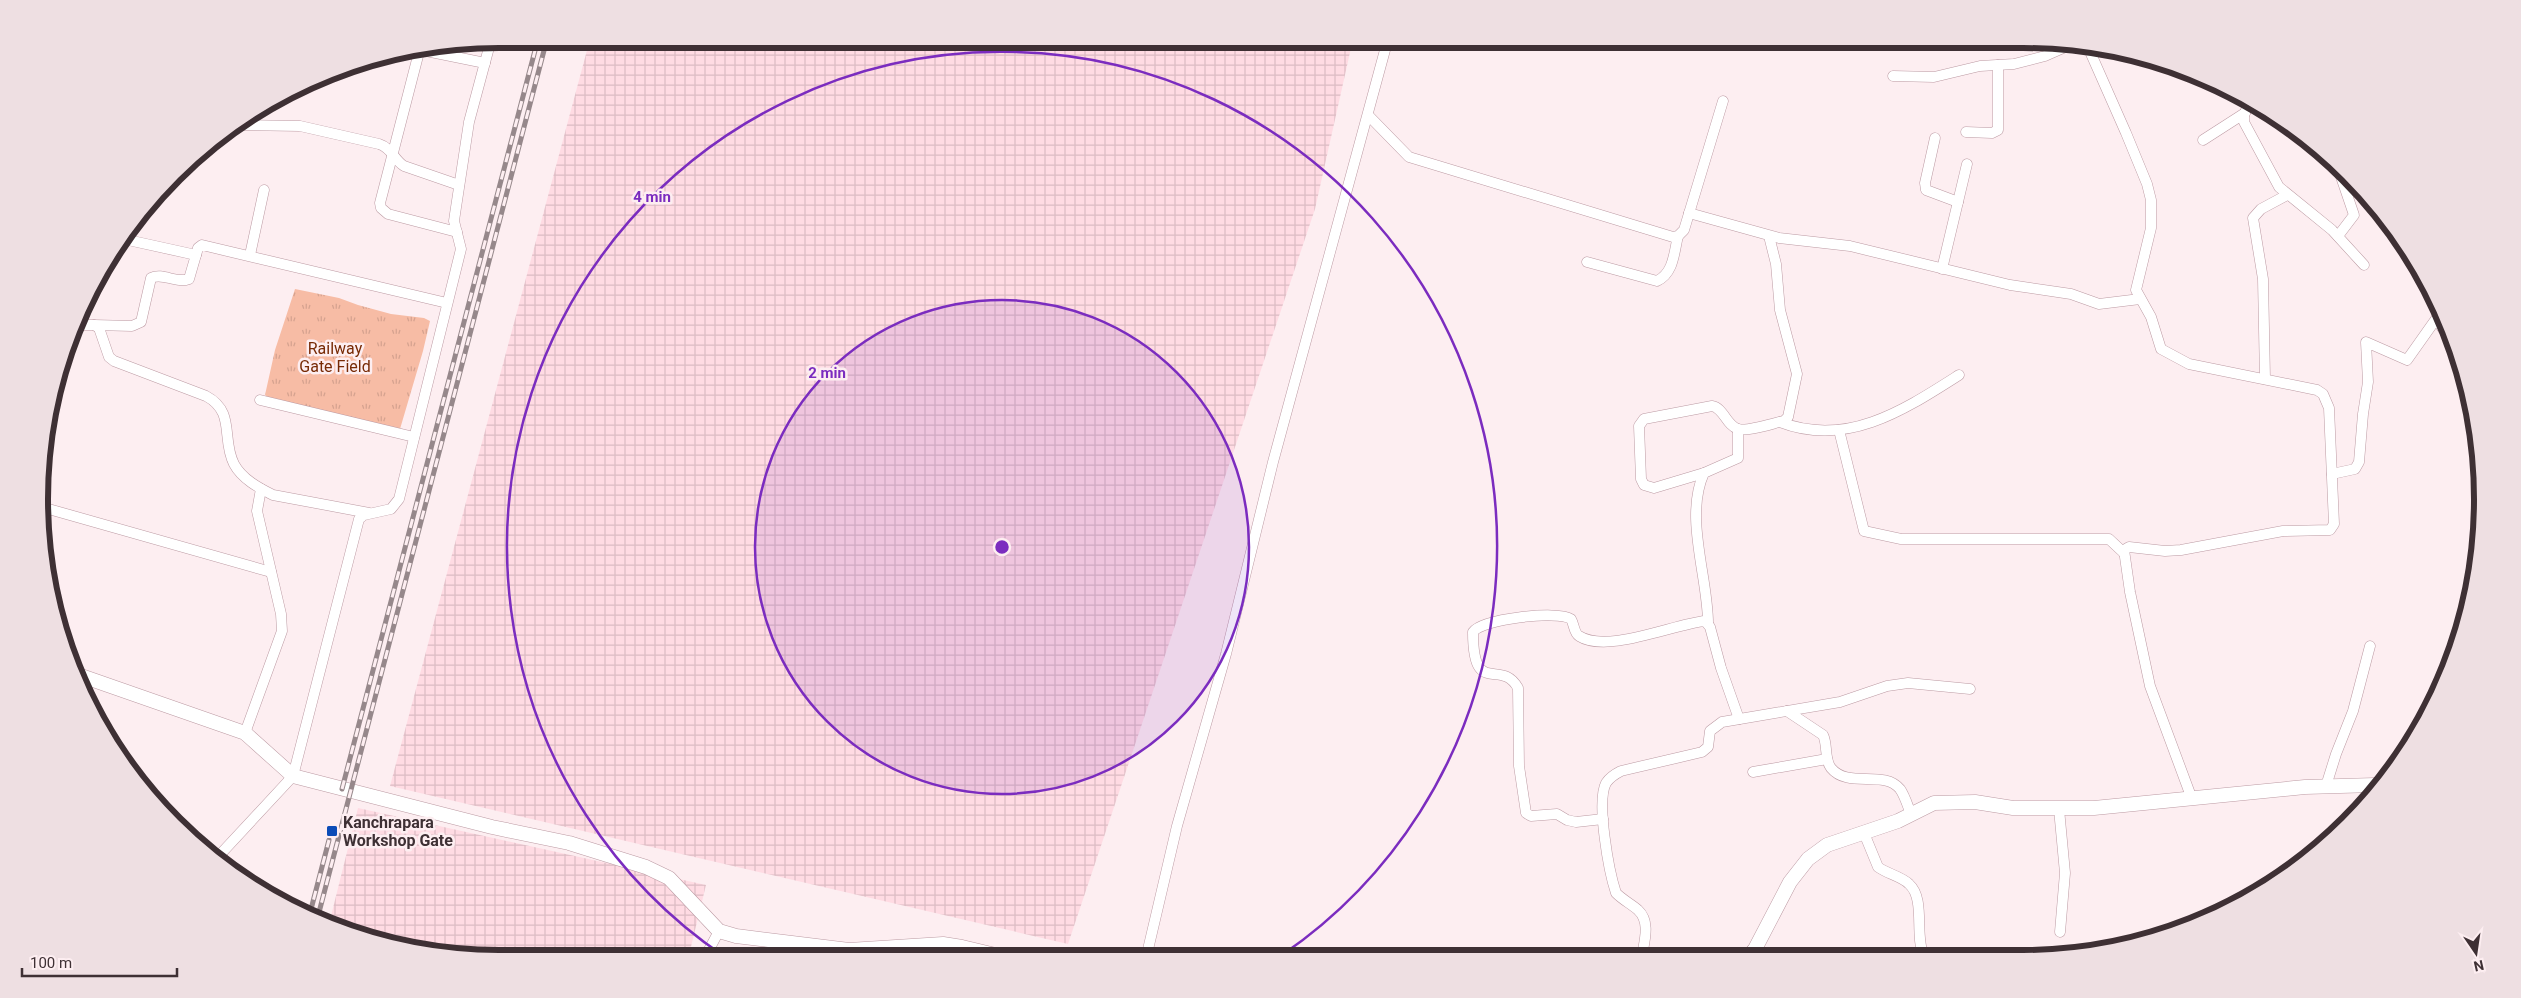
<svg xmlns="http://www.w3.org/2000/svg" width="2521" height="998" font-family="Roboto,sans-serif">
<defs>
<pattern id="industrial-grid" width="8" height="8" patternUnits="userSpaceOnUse" patternTransform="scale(1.25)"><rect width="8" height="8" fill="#ffdbe3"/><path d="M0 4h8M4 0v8" fill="none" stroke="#dcbcc3"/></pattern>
<pattern id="park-tufts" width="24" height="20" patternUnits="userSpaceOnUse" patternTransform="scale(1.25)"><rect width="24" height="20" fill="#f7bca5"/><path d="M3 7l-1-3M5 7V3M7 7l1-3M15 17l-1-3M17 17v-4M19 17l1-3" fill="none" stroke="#d5a28f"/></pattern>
</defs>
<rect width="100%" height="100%" fill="#fdeef1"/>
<g fill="url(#industrial-grid)">
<polygon points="590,39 1353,39 1315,209 1068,944 390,786"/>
<polygon points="358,808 706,885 688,959 499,959 380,943 329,924"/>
</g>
<polygon fill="url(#park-tufts)" points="295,289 339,298 358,305 391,314 424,318 430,321 423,351 400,429 271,400 265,395 275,350"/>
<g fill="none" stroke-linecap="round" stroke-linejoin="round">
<defs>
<g id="street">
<polyline points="1611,39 1647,45"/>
<polyline points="2088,47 2126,133 2147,184 2151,200 2151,228 2136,290 2151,317 2161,349 2189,364 2317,390 2323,394 2329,408 2334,524 2330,530 2283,531 2181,550 2165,551 2129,547 2124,550 2130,592 2150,686 2192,799"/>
<polyline points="426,51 485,63"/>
<polyline points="419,52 380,203 381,208 388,214 457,232"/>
<polyline points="1893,76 1934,77 1980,66 2014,64 2045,56 2070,45"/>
<polyline points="2250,101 2244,115 2244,122 2279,187 2332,230 2364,265"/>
<polyline points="1368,115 1409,157 1673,237 1678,236 1684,230 1723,101"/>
<path d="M235,125L300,126L379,144C392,148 394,160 404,166L459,185"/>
<polyline points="1966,132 1992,133 1998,130 1998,65"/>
<polyline points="1935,138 1925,183 1926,190 1958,202"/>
<polyline points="2203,140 2245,113"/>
<polyline points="1689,213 1779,238 1850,246 2010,285 2071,294 2099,304 2140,299"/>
<polyline points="2338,236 2354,215 2338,168"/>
<polyline points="128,240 196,255"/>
<polyline points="250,255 264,190"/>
<path d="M1587,262L1657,281C1674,273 1674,252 1678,236"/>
<polyline points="1942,269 1967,164"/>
<path d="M75,325H94L99,328L109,357L114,361L206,396C236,412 221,439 234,464C242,479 259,488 273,495L369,513"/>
<path d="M94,325L132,326L141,322L151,278C163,272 176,284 189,279L198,248L202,245L447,303"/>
<polyline points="2265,379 2263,279 2253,218 2261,209 2287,195"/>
<polyline points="260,400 414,437"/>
<path d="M1780,422C1847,448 1904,410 1959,375"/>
<polyline points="1839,430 1864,531 1901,539 2109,539 2124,553"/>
<path d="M1704,473L1654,488L1644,485L1641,479L1639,426L1644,419L1712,406C1724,408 1726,425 1738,429C1747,432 1774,423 1784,421L1788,417L1797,374L1780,310L1776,264L1769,236"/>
<polyline points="2332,474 2355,469 2359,462 2363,414 2368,382 2366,342 2407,360 2436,319 2456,348"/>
<polyline points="45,508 271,572"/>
<path d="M1708,623C1708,577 1684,517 1704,473L1738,458V429"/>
<path d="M1787,711L1823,735C1828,745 1824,759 1831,768C1848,789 1884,769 1900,789C1905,796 1908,807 1911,814"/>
<polyline points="245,733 282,631 281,614 257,511 261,489"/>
<polyline points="1753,772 1827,759"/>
<polyline points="2326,786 2336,754 2353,711 2370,646"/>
<polyline points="2059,809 2065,873 2060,932"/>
<path d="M1603,819L1576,822L1567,820L1557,814L1531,816L1526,813L1519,766L1518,688C1501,657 1473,699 1473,632C1482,619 1558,610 1571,619C1574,624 1574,633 1579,636C1607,654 1674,624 1705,621L1710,627L1721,668L1739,719"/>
<path d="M1864,833L1878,867C1887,874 1901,876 1909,884C1926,899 1914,936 1924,956"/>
<polyline points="215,860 293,776 359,519 364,515 391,509 399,499 461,249 454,221 455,214 469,122 491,40"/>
<path d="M1642,956C1644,942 1651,922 1638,910C1631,904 1623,900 1616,893C1609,872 1596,802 1606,783C1610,777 1615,774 1621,771L1702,752L1708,747L1710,731L1722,722L1840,702L1887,686L1908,683L1970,689"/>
<polyline points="1146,958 1177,826 1226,654 1273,462 1388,39"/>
<polyline points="704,959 719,931"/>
</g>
<g id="secondary">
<polyline points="73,673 245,733 293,776 492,827 569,843 646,867 669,878 719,931 736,936 849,950 943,944 962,947 1008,958"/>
<polyline points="1749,956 1755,949 1790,882 1808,859 1827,845 1898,821 1934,803 1975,802 2013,808 2094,808 2305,787 2375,785"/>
</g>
</defs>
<use href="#street" stroke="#bc9aa3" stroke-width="11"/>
<use href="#secondary" stroke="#bc9aa3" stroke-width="15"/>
<use href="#street" stroke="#fff" stroke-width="10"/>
<use href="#secondary" stroke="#fff" stroke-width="14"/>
<defs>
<g id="rail">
<polyline points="342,789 538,39"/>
<polyline points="309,917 329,840"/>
<polyline points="317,920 547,39"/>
</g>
</defs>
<use href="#rail" stroke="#96888b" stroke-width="5"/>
<use href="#rail" stroke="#fdeef1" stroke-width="3" stroke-dasharray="9" stroke-linecap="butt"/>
</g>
<circle cx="1002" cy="547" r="247" fill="#7b2cbf" fill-opacity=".12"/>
<g fill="none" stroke="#7b2cbf" stroke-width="2.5">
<circle cx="1002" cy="547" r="247"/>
<path d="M725 957A495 495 0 1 1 1282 955"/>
</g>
<rect fill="#0b4cb7" stroke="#fdeef1" stroke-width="2" x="326" y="825" width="12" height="12" rx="2.5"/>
<g text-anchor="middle" stroke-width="5" stroke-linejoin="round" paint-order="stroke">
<g font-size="16" fill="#772a05" stroke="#fdeef1">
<text x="335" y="354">Railway<tspan x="335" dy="18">Gate Field</tspan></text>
</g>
<g font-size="16" font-weight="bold" fill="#3e3034" stroke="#fdeef1" text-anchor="start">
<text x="343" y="828">Kanchrapara<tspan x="343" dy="18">Workshop Gate</tspan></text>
</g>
</g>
<path d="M0 0H2521V998H0ZM499 48H2023A451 451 0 0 1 2474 499V499A451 451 0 0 1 2023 950H499A451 451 0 0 1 48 499V499A451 451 0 0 1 499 48Z" fill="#eedfe2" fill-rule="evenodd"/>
<path fill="none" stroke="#3e3034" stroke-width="6" d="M499 48H2023A451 451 0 0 1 2474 499V499A451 451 0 0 1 2023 950H499A451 451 0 0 1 48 499V499A451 451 0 0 1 499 48Z"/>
<circle cx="1002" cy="547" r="8" fill="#7b2cbf" stroke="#fdeef1" stroke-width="2.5"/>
<g font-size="15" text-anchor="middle" font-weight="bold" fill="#7b2cbf" stroke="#fdeef1" stroke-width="5" stroke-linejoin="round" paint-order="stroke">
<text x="652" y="202">4 min</text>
<text x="827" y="378">2 min</text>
</g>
<g transform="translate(2476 953) rotate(167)" stroke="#fdeef1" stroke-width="4" paint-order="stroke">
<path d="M0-4L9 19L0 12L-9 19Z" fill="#3e3034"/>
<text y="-8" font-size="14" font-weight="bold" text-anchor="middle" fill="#3e3034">N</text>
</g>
<path d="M22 968v8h155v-8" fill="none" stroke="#3e3034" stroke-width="2.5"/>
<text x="30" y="968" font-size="15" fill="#3e3034" stroke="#fdeef1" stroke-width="4" paint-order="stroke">100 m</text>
</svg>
